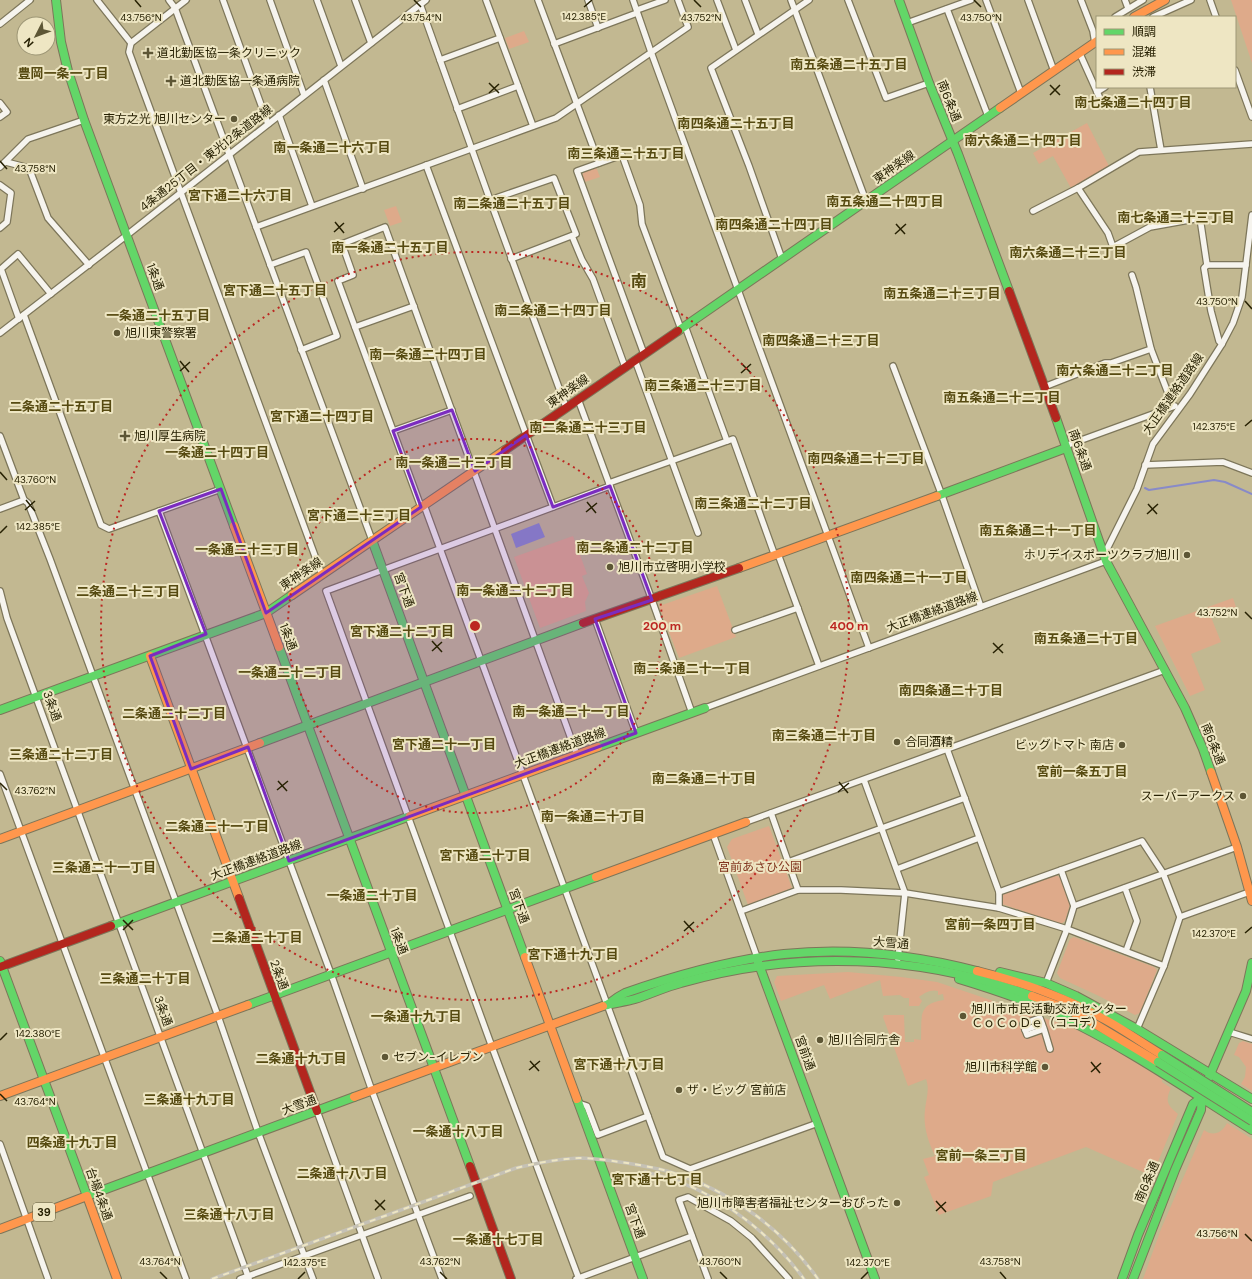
<svg xmlns="http://www.w3.org/2000/svg" width="1252" height="1279" font-family="'DM Sans','Noto Sans JP',sans-serif">
<rect width="100%" height="100%" fill="#c2b891"/>
<g fill="#deaa8a">
<polygon points="1231,0 1252,0 1252,63"/>
<polygon points="524,31 529,42 509,49 505,38"/>
<polygon points="1087,123 1110,168 1072,190 1053,156 1039,164 1033,153"/>
<polygon points="596,167 600,177 585,182 582,175 585,171"/>
<polygon points="396,206 402,222 390,226 384,210"/>
<polygon points="573,536 587,574 582,576 589,593 585,602 586,611 540,628 514,557"/>
<polygon points="717,586 736,637 679,658 659,606"/>
<polygon points="1233,598 1236,607 1211,617 1221,642 1191,654 1205,690 1190,696 1155,626"/>
<polygon points="769,826 792,888 748,905 727,847 732,839"/>
<polygon points="1056,875 1061,878 1070,905 1065,921 1061,924 1002,904 1002,895"/>
<polygon points="1074,937 1154,967 1157,970 1140,1013 1135,1015 1099,996 1060,978 1057,973 1070,939"/>
<path d="M848,972L901,977L937,982L1071,1027L1113,1049L1162,1079V1082L1171,1088C1165,1101 1167,1105 1178,1114L1152,1176L1086,1147L993,1182L991,1196L939,1215L924,1177L929,1175L923,1159L935,1156C928,1141 923,1126 925,1110C926,1099 930,1090 926,1079L908,1086L883,1017L884,1015H904L905,1042H914V1039L921,1040C922,1017 917,1004 944,1000L943,994L938,995V991C931,989 924,993 919,997L922,1001L919,1006H909V998H904L900,995L883,996L880,980L830,999L824,985L781,1001L774,982L777,976Z"/>
<polygon points="1243,1041 1252,1044 1252,1091 1241,1084 1245,1077 1246,1067 1239,1057 1234,1055 1239,1043"/>
<path d="M1227,1123L1252,1139V1279H1143L1161,1229L1204,1130C1213,1137 1222,1133 1227,1123Z"/>
</g>
<polygon fill="#888ac8" points="539,523 545,537 516,548 511,534"/>
<g fill="none" stroke-linecap="round" stroke-linejoin="round">
<polyline stroke="#888ac8" stroke-width="2" points="1145,488 1149,490 1214,480 1225,482 1252,494"/>
<defs>
<g id="street">
<polyline points="97,0 131,43"/>
<polyline points="169,0 175,8 372,540"/>
<polyline points="186,0 131,43 129,52 322,575"/>
<polyline points="223,0 268,124"/>
<polyline points="270,0 304,95"/>
<polyline points="317,0 341,66"/>
<polyline points="355,0 371,43"/>
<polyline points="486,0 533,126"/>
<polyline points="538,0 599,163"/>
<polyline points="588,0 598,28"/>
<polyline points="633,0 651,52 869,648"/>
<polyline points="717,0 736,50"/>
<polyline points="745,0 758,34"/>
<polyline points="791,0 866,201"/>
<polyline points="848,0 886,98 929,83"/>
<polyline points="986,0 1021,93"/>
<polyline points="1028,0 1054,71"/>
<polyline points="1081,0 1093,31 1095,43 1097,43"/>
<polyline points="1125,0 1128,8"/>
<polyline points="1210,0 1216,17"/>
<polyline points="420,4 490,200 566,407"/>
<polyline points="947,9 988,116"/>
<polyline points="637,10 665,0"/>
<polyline points="1115,17 1143,0"/>
<polyline points="1153,17 1191,0"/>
<polyline points="907,23 971,0"/>
<polyline points="0,24 30,0"/>
<polyline points="554,44 637,13"/>
<polyline points="1080,54 1102,103"/>
<polyline points="440,60 500,38"/>
<polyline points="1235,70 1252,117"/>
<polyline points="324,80 363,189"/>
<polyline points="1150,87 1161,150"/>
<polyline points="1097,92 1105,87"/>
<polyline points="0,103 7,112 0,117"/>
<polyline points="457,109 518,86"/>
<polyline points="279,115 312,206"/>
<polyline points="6,162 29,168 48,218 89,265"/>
<polyline points="426,165 553,507"/>
<polyline points="0,167 28,139 84,120"/>
<polyline points="0,185 11,193 7,222 0,228"/>
<polyline points="1078,188 1108,233 1113,247 1150,227 1200,218 1207,265 1204,268 1211,311 1219,341 1222,344"/>
<polyline points="490,200 554,178 576,234 511,259"/>
<polyline points="1033,211 1078,188 1139,152 1252,144"/>
<polyline points="256,227 556,118 688,27 678,0"/>
<polyline points="572,236 582,260 593,279 625,367"/>
<polyline points="782,259 749,166 711,68 809,0"/>
<polyline points="270,265 306,252 337,336 301,350"/>
<polyline points="1207,265 1246,265"/>
<polyline points="1132,275 1136,287 1151,349 1173,406"/>
<polyline points="24,315 101,525 109,529 221,489"/>
<polyline points="19,319 1,269 18,254 51,294"/>
<polyline points="685,326 727,441"/>
<polyline points="355,327 414,306"/>
<polyline points="0,333 127,235 426,0"/>
<polyline points="644,354 577,171 622,155 640,205 642,224 681,329"/>
<polyline points="635,360 698,533"/>
<polyline points="893,366 941,493 981,607"/>
<polyline points="1044,387 1105,363 1111,363 1151,349"/>
<polyline points="578,399 652,600 692,713"/>
<polyline points="393,431 452,410"/>
<polyline points="0,436 24,500 28,503 50,559 218,1016 258,1132 313,1279"/>
<polyline points="1065,446 1175,406"/>
<polyline points="1145,465 1223,462 1252,473"/>
<polyline points="609,483 733,439 775,556"/>
<polyline points="424,505 663,1157 690,1169 818,1123"/>
<polyline points="421,507 338,281 353,275 342,244 385,227 577,755"/>
<polyline points="0,509 24,500"/>
<polyline points="159,511 331,974 372,1091 442,1279"/>
<polyline points="778,554 819,666"/>
<polyline points="0,591 7,618 249,1279"/>
<polyline points="595,619 636,733"/>
<polyline points="735,630 798,608"/>
<polyline points="705,708 1106,561 1108,547 1137,489 1153,444 1190,394 1222,344 1233,323 1242,297 1252,215"/>
<polyline points="947,749 999,892 1142,841 1163,873 1180,917 1164,966 1137,1029"/>
<polyline points="0,774 186,1279"/>
<polyline points="864,780 905,893 898,959"/>
<polyline points="771,813 798,890"/>
<polyline points="746,822 1165,670"/>
<polyline points="713,834 757,957"/>
<polyline points="788,862 965,798"/>
<polyline points="897,869 979,838"/>
<polyline points="1125,888 1137,921 1126,951"/>
<polyline points="999,892 999,908"/>
<polyline points="1074,906 1237,847"/>
<polyline points="741,911 798,890 841,890 905,893 999,908 1067,929 1164,966"/>
<polyline points="1180,917 1252,891"/>
<polyline points="1046,983 1067,929 1074,906 1061,870"/>
<polyline points="1044,1029 1040,1018 1023,1024 1027,1035 1044,1029 1050,1049"/>
<polyline points="1025,1030 1042,1024"/>
<polyline points="1229,1032 1252,1039"/>
<polyline points="578,1103 587,1106 598,1135 648,1116"/>
<polyline points="317,1111 378,1279"/>
<polyline points="0,1144 48,1279"/>
<polyline points="240,1279 470,1196"/>
<polyline points="576,1279 692,1236"/>
<polyline points="579,1279 492,1047 326,591 610,486"/>
<polyline points="708,1279 679,1200 688,1197 731,1221 752,1238 789,1279"/>
</g>
<g id="fast">
<polyline points="56,0 61,42 68,71 84,120 234,526"/>
<polyline points="899,0 929,83 958,154 1009,291"/>
<polyline points="678,331 1000,108"/>
<polyline points="1056,418 1106,561 1185,708 1203,749 1211,772"/>
<polyline points="937,496 1066,448"/>
<polyline points="372,540 525,957"/>
<polyline points="279,647 470,1166"/>
<polyline points="0,710 266,613 292,595"/>
<polyline points="260,743 583,623"/>
<polyline points="598,747 705,708"/>
<polyline points="111,926 410,816"/>
<polyline points="0,961 87,1196 354,1097"/>
<polyline points="758,962 875,1279"/>
<polyline points="1000,972 1046,983 1076,996 1137,1029 1252,1099"/>
<path d="M959,979C992,989 1025,1000 1056,1014C1125,1046 1188,1090 1252,1130"/>
<polyline points="248,1005 596,877"/>
<path d="M607,1005L618,997L625,993C677,975 730,960 784,954C848,947 915,955 977,971"/>
<path d="M603,1006C613,1003 625,1002 635,999C651,994 665,987 681,983C796,950 920,954 1032,996"/>
<polyline points="1209,1077 1246,991 1252,963"/>
<polyline points="577,1099 643,1279"/>
<polyline points="1122,1279 1138,1235 1193,1104 1201,1098"/>
<polyline points="1133,1279 1175,1170 1201,1110 1202,1095"/>
</g>
<g id="slow">
<polyline points="1134,17 1165,0"/>
<polyline points="1000,108 1097,41"/>
<polyline points="234,526 279,647"/>
<polyline points="739,568 937,496"/>
<polyline points="292,595 505,450"/>
<polyline points="150,656 239,898"/>
<polyline points="1211,772 1237,847 1252,901"/>
<polyline points="410,816 598,747"/>
<polyline points="0,839 260,743"/>
<polyline points="596,877 746,822"/>
<polyline points="525,957 577,1099"/>
<path d="M977,971C1021,982 1063,996 1102,1018C1123,1029 1142,1043 1162,1055"/>
<polyline points="1032,996 1059,1006 1085,1018 1158,1062"/>
<polyline points="0,1096 248,1005"/>
<polyline points="354,1097 603,1006"/>
<polyline points="0,1229 87,1196 117,1279"/>
</g>
<g id="jam">
<polyline points="1009,291 1056,418"/>
<polyline points="505,450 678,331"/>
<polyline points="583,623 739,568"/>
<polyline points="239,898 317,1111"/>
<polyline points="0,967 111,926"/>
<polyline points="470,1166 511,1279"/>
</g>
</defs>
<use href="#street" stroke="#7d765a" stroke-width="8"/>
<use href="#fast" stroke="#7d765a" stroke-width="10"/>
<use href="#slow" stroke="#7d765a" stroke-width="10"/>
<use href="#jam" stroke="#7d765a" stroke-width="10"/>
<use href="#street" stroke="#f6f4ee" stroke-width="5.5"/>
<use href="#fast" stroke="#63d668" stroke-width="8"/>
<use href="#slow" stroke="#ff974d" stroke-width="8"/>
<use href="#jam" stroke="#b3261e" stroke-width="8"/>
<defs>
<g id="rail">
<path d="M645,1172C657,1175 669,1178 680,1182C730,1202 773,1237 804,1279"/>
<path d="M212,1279L516,1168C537,1163 558,1159 579,1158C595,1158 612,1161 627,1163C645,1166 664,1169 680,1175C736,1195 784,1231 818,1279"/>
</g>
</defs>
<use href="#rail" stroke="#c5c1b5" stroke-width="3.5"/>
<use href="#rail" stroke="#eee6c3" stroke-width="2" stroke-dasharray="6" stroke-linecap="butt"/>
<defs>
<g id="fast-bridge">
<polyline points="1162,1055 1252,1112"/>
<polyline points="1158,1062 1252,1121"/>
</g>
</defs>
<use href="#fast-bridge" stroke="#7d765a" stroke-width="10" stroke-linecap="butt"/>
<use href="#fast-bridge" stroke="#63d668" stroke-width="8"/>
</g>
<path fill="#7b2cbf" fill-opacity="0.2" stroke="#7b2cbf" stroke-width="3" stroke-linejoin="round" d="M452,410L475,471L526,435L553,507L610,486L652,600L595,619L636,733L289,861L248,747L191,769L150,656L206,634L159,511L221,489L266,613L421,507L393,431Z"/>
<path fill="none" stroke="#272103" stroke-width="1.5" d="M135,0L141,7M414,0L421,7M694,0L701,7M974,0L981,7M584,7L592,0M489,83L499,93M1050,85L1060,95M489,93L499,84M1050,95L1060,85M0,161L7,169M335,222L344,233M896,224L905,234M334,232L344,223M895,234L906,224M1245,301L1252,309M180,361L189,372M741,363L751,373M180,371L190,362M741,373L751,364M1245,426L1252,420M0,472L7,480M26,500L35,511M587,502L596,513M1148,504L1157,514M25,510L35,501M586,512L597,503M1147,514L1158,504M0,533L7,526M1245,612L1252,619M432,641L442,652M993,643L1003,653M432,651L442,642M993,653L1003,644M278,781L287,791M839,782L848,793M0,783L7,790M277,790L288,781M838,792L849,783M123,920L133,930M684,921L694,932M123,930L133,920M684,931L694,922M1245,933L1252,927M0,1040L7,1033M530,1061L539,1071M1091,1062L1100,1073M529,1070L540,1061M1091,1072L1101,1063M0,1094L7,1101M375,1200L385,1210M936,1201L946,1212M375,1210L385,1200M936,1211L946,1202M1245,1234L1252,1241M160,1272L167,1279M440,1272L447,1279M720,1272L727,1279M1000,1272L1006,1279M298,1279L305,1272M861,1279L868,1272"/>
<g fill="none" stroke="#bc2722" stroke-width="2" stroke-dasharray="2 4">
<circle cx="475" cy="626" r="187"/>
<circle cx="475" cy="626" r="374"/>
</g>
<g fill="#5d5635" stroke="#eee6c3" stroke-width="1.5">
<path d="M146 47h4v4h4v4h-4v4h-4v-4h-4v-4h4z"/>
<path d="M169 75h4v4h4v4h-4v4h-4v-4h-4v-4h4z"/>
<circle cx="234" cy="119" r="4"/>
<circle cx="117" cy="333" r="4"/>
<path d="M123 430h4v4h4v4h-4v4h-4v-4h-4v-4h4z"/>
<circle cx="1187" cy="555" r="4"/>
<circle cx="610" cy="567" r="4"/>
<circle cx="897" cy="742" r="4"/>
<circle cx="1122" cy="745" r="4"/>
<circle cx="1243" cy="796" r="4"/>
<circle cx="963" cy="1016" r="4"/>
<circle cx="820" cy="1040" r="4"/>
<circle cx="385" cy="1057" r="4"/>
<circle cx="1045" cy="1067" r="4"/>
<circle cx="679" cy="1090" r="4"/>
<circle cx="897" cy="1203" r="4"/>
</g>
<g text-anchor="middle" stroke-width="4" stroke-linejoin="round" paint-order="stroke">
<rect fill="#eee6c3" stroke="#635c3d" stroke-width="1" x="33" y="1203" width="22" height="18" rx="3"/>
<g font-size="11" font-weight="bold" fill="#272103">
<text x="44" y="1216">39</text>
</g>
<g font-size="12" fill="#272103" stroke="#eee6c3" text-anchor="start">
<text x="157" y="57">道北勤医協一条クリニック</text>
<text x="180" y="85">道北勤医協一条通病院</text>
<text x="226" y="123" text-anchor="end">東方之光 旭川センター</text>
<text x="125" y="337">旭川東警察署</text>
<text x="134" y="440">旭川厚生病院</text>
<text x="1179" y="559" text-anchor="end">ホリデイスポーツクラブ旭川</text>
<text x="618" y="571">旭川市立啓明小学校</text>
<text x="905" y="746">合同酒精</text>
<text x="1114" y="749" text-anchor="end">ビッグトマト 南店</text>
<text x="1235" y="800" text-anchor="end">スーパーアークス</text>
<text x="971" y="1013">旭川市市民活動交流センター<tspan x="971" dy="14">ＣｏＣｏＤｅ（ココデ）</tspan></text>
<text x="828" y="1044">旭川合同庁舎</text>
<text x="393" y="1061">セブン-イレブン</text>
<text x="1037" y="1071" text-anchor="end">旭川市科学館</text>
<text x="687" y="1094">ザ・ビッグ 宮前店</text>
<text x="889" y="1207" text-anchor="end">旭川市障害者福祉センターおぴった</text>
</g>
<g font-size="12" fill="#272103" stroke="#eee6c3">
<text transform="translate(949 101) rotate(68)" y="4">南6条通</text>
<text transform="translate(206 158) rotate(-38)" y="4">4条通25丁目・東光12条道路線</text>
<text transform="translate(894 167) rotate(-35)" y="4">東神楽線</text>
<text transform="translate(155 277) rotate(70)" y="4">1条通</text>
<text transform="translate(568 391) rotate(-35)" y="4">東神楽線</text>
<text transform="translate(1173 394) rotate(-55)" y="4">大正橋連絡道路線</text>
<text transform="translate(1080 450) rotate(70)" y="4">南6条通</text>
<text transform="translate(301 574) rotate(-34)" y="4">東神楽線</text>
<text transform="translate(404 590) rotate(70)" y="4">宮下通</text>
<text transform="translate(932 612) rotate(-20)" y="4">大正橋連絡道路線</text>
<text transform="translate(288 637) rotate(70)" y="4">1条通</text>
<text transform="translate(52 706) rotate(70)" y="4">3条通</text>
<text transform="translate(1213 744) rotate(68)" y="4">南6条通</text>
<text transform="translate(560 748) rotate(-20)" y="4">大正橋連絡道路線</text>
<text transform="translate(256 860) rotate(-20)" y="4">大正橋連絡道路線</text>
<text transform="translate(519 906) rotate(70)" y="4">宮下通</text>
<text transform="translate(399 941) rotate(70)" y="4">1条通</text>
<text transform="translate(891 943) rotate(5)" y="4">大雪通</text>
<text transform="translate(279 975) rotate(70)" y="4">2条通</text>
<text transform="translate(163 1011) rotate(70)" y="4">3条通</text>
<text transform="translate(805 1053) rotate(70)" y="4">宮前通</text>
<text transform="translate(299 1105) rotate(-20)" y="4">大雪通</text>
<text transform="translate(1147 1182) rotate(-67)" y="4">南6条通</text>
<text transform="translate(99 1194) rotate(70)" y="4">台場4条通</text>
<text transform="translate(635 1221) rotate(70)" y="4">宮下通</text>
</g>
<g font-size="12" fill="#81351e" stroke="#eee6c3">
<text x="760" y="871">宮前あさひ公園</text>
</g>
<g font-size="13" font-weight="bold" fill="#564a11" stroke="#eee6c3">
<text x="849" y="69">南五条通二十五丁目</text>
<text x="63" y="78">豊岡一条一丁目</text>
<text x="1133" y="107">南七条通二十四丁目</text>
<text x="736" y="128">南四条通二十五丁目</text>
<text x="1023" y="145">南六条通二十四丁目</text>
<text x="332" y="152">南一条通二十六丁目</text>
<text x="626" y="158">南三条通二十五丁目</text>
<text x="240" y="200">宮下通二十六丁目</text>
<text x="885" y="206">南五条通二十四丁目</text>
<text x="512" y="208">南二条通二十五丁目</text>
<text x="1176" y="222">南七条通二十三丁目</text>
<text x="774" y="229">南四条通二十四丁目</text>
<text x="390" y="252">南一条通二十五丁目</text>
<text x="1068" y="257">南六条通二十三丁目</text>
<text x="275" y="295">宮下通二十五丁目</text>
<text x="942" y="298">南五条通二十三丁目</text>
<text x="553" y="315">南二条通二十四丁目</text>
<text x="158" y="320">一条通二十五丁目</text>
<text x="821" y="345">南四条通二十三丁目</text>
<text x="428" y="359">南一条通二十四丁目</text>
<text x="1115" y="375">南六条通二十二丁目</text>
<text x="703" y="390">南三条通二十三丁目</text>
<text x="1002" y="402">南五条通二十二丁目</text>
<text x="61" y="411">二条通二十五丁目</text>
<text x="322" y="421">宮下通二十四丁目</text>
<text x="588" y="432">南二条通二十三丁目</text>
<text x="217" y="457">一条通二十四丁目</text>
<text x="866" y="463">南四条通二十二丁目</text>
<text x="454" y="467">南一条通二十三丁目</text>
<text x="753" y="508">南三条通二十二丁目</text>
<text x="359" y="520">宮下通二十三丁目</text>
<text x="1038" y="535">南五条通二十一丁目</text>
<text x="635" y="552">南二条通二十二丁目</text>
<text x="247" y="554">一条通二十三丁目</text>
<text x="909" y="582">南四条通二十一丁目</text>
<text x="515" y="595">南一条通二十二丁目</text>
<text x="128" y="596">二条通二十三丁目</text>
<text x="402" y="636">宮下通二十二丁目</text>
<text x="1086" y="643">南五条通二十丁目</text>
<text x="692" y="673">南二条通二十一丁目</text>
<text x="290" y="677">一条通二十二丁目</text>
<text x="951" y="695">南四条通二十丁目</text>
<text x="571" y="716">南一条通二十一丁目</text>
<text x="174" y="718">二条通二十二丁目</text>
<text x="824" y="740">南三条通二十丁目</text>
<text x="444" y="749">宮下通二十一丁目</text>
<text x="61" y="759">三条通二十二丁目</text>
<text x="1082" y="776">宮前一条五丁目</text>
<text x="704" y="783">南二条通二十丁目</text>
<text x="593" y="821">南一条通二十丁目</text>
<text x="217" y="831">二条通二十一丁目</text>
<text x="485" y="860">宮下通二十丁目</text>
<text x="104" y="872">三条通二十一丁目</text>
<text x="372" y="900">一条通二十丁目</text>
<text x="990" y="929">宮前一条四丁目</text>
<text x="257" y="942">二条通二十丁目</text>
<text x="573" y="959">宮下通十九丁目</text>
<text x="145" y="983">三条通二十丁目</text>
<text x="416" y="1021">一条通十九丁目</text>
<text x="301" y="1063">二条通十九丁目</text>
<text x="619" y="1069">宮下通十八丁目</text>
<text x="189" y="1104">三条通十九丁目</text>
<text x="458" y="1136">一条通十八丁目</text>
<text x="72" y="1147">四条通十九丁目</text>
<text x="981" y="1160">宮前一条三丁目</text>
<text x="342" y="1178">二条通十八丁目</text>
<text x="657" y="1184">宮下通十七丁目</text>
<text x="229" y="1219">三条通十八丁目</text>
<text x="498" y="1244">一条通十七丁目</text>
</g>
<g font-size="16" font-weight="bold" fill="#564a11" stroke="#eee6c3">
<text x="639" y="287">南</text>
</g>
</g>
<g font-size="10" text-anchor="middle" fill="#272103" stroke="#eee6c3" stroke-width="4" stroke-linejoin="round" paint-order="stroke">
<text x="584" y="20">142.385°E</text>
<text x="141" y="21">43.756°N</text>
<text x="421" y="21">43.754°N</text>
<text x="701" y="21">43.752°N</text>
<text x="981" y="21">43.750°N</text>
<text x="35" y="172">43.758°N</text>
<text x="1217" y="305">43.750°N</text>
<text x="1214" y="430">142.375°E</text>
<text x="35" y="483">43.760°N</text>
<text x="38" y="530">142.385°E</text>
<text x="1217" y="616">43.752°N</text>
<text x="35" y="794">43.762°N</text>
<text x="1214" y="937">142.370°E</text>
<text x="38" y="1037">142.380°E</text>
<text x="35" y="1105">43.764°N</text>
<text x="1217" y="1237">43.756°N</text>
<text x="160" y="1265">43.764°N</text>
<text x="440" y="1265">43.762°N</text>
<text x="720" y="1265">43.760°N</text>
<text x="1000" y="1265">43.758°N</text>
<text x="305" y="1266">142.375°E</text>
<text x="868" y="1266">142.370°E</text>
</g>
<circle cx="475" cy="626" r="6" fill="#bc2722" stroke="#eee6c3" stroke-width="2"/>
<g font-size="12" text-anchor="middle" font-weight="bold" fill="#bc2722" stroke="#eee6c3" stroke-width="4" stroke-linejoin="round" paint-order="stroke">
<text x="662" y="630">200 m</text>
<text x="849" y="630">400 m</text>
</g>
<rect x="1096" y="16" width="140" height="72" fill="#eee6c3" stroke="#9e9776"/>
<rect x="1104" y="29" width="20" height="6" fill="#63d668" stroke="#9e9776"/>
<text x="1132" y="36" font-size="12" fill="#272103">順調</text>
<rect x="1104" y="49" width="20" height="6" fill="#ff974d" stroke="#9e9776"/>
<text x="1132" y="56" font-size="12" fill="#272103">混雑</text>
<rect x="1104" y="69" width="20" height="6" fill="#b3261e" stroke="#9e9776"/>
<text x="1132" y="76" font-size="12" fill="#272103">渋滞</text>
<g transform="translate(36 36) rotate(228)"><circle r="19" fill="#eee6c3" stroke="#9e9776"/>
<path d="M0-3L7 15L0 10L-7 15Z" fill="#5d5635"/>
<text y="-6" font-size="11" font-weight="bold" text-anchor="middle" fill="#272103">N</text>
</g>
</svg>
